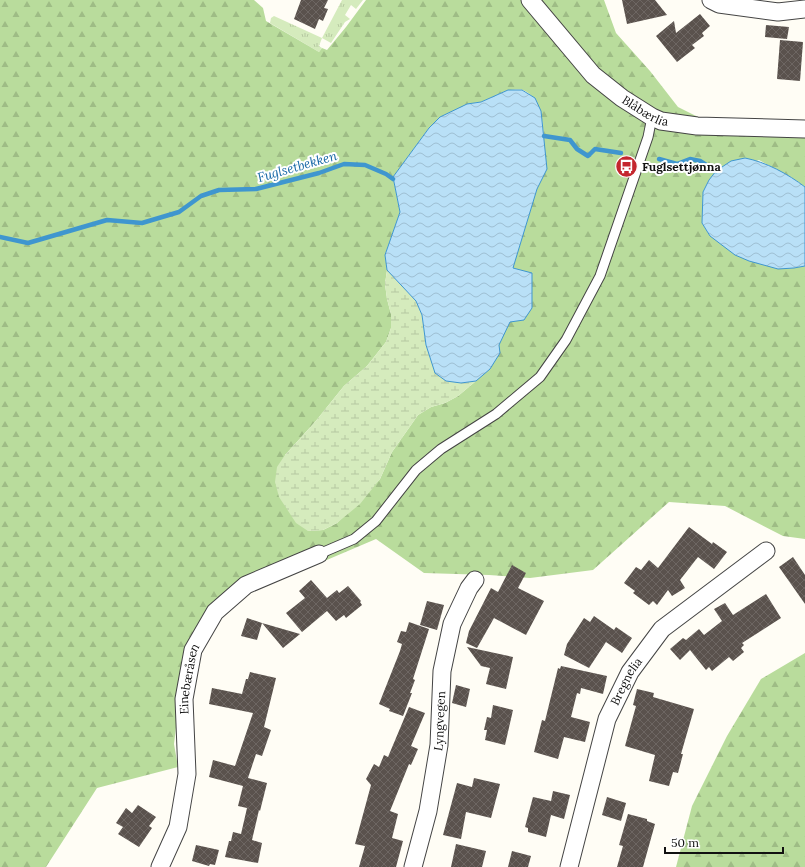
<svg xmlns="http://www.w3.org/2000/svg" width="805" height="867" font-family="Lora,serif">
<defs>
<pattern id="grass-tufts" width="24" height="20" patternUnits="userSpaceOnUse"><rect width="24" height="20" fill="#d5ebbd"/><path d="M3 7l-1-3M5 7V3M7 7l1-3M15 17l-1-3M17 17v-4M19 17l1-3" fill="none" stroke="#b6c8a1"/></pattern>
<pattern id="forest-firs" width="22" height="20" patternUnits="userSpaceOnUse"><rect width="22" height="20" fill="#b9dc9c"/><path d="M5 1l3.5 6h-7zM16 11l3.5 6h-7z" fill="#9ebc85"/></pattern>
<pattern id="wetland-marsh" width="20" height="14" patternUnits="userSpaceOnUse"><rect width="20" height="14" fill="#d5ebbd"/><path d="M1 5h8M5 5V1M11 12h8M15 12V8" fill="none" stroke="#b6c8a1"/></pattern>
<pattern id="water-waves" width="16" height="10" patternUnits="userSpaceOnUse"><rect width="16" height="10" fill="#b9e0f7"/><path d="M0 5q4-4 8 0t8 0" fill="none" stroke="#9ebfd3"/></pattern>
<pattern id="building-cross-hatch" width="8" height="8" patternUnits="userSpaceOnUse"><rect width="8" height="8" fill="#5a524d"/><path d="M0 0l8 8M0 8l8-8" fill="none" stroke="#6d6662"/></pattern>
</defs>
<rect width="100%" height="100%" fill="#fffdf5"/>
<polygon fill="url(#grass-tufts)" points="342,0 363,0 356,9 351,5 345,15 350,19 345,22 331,43 322,38 319,46 322,48 319,52 270,23 271,18 274,16 322,38"/>
<g fill="url(#forest-firs)" fill-rule="evenodd">
<path d="M0,0H254L263,8L266,21L319,52L322,48L327,50L346,27L366,0H604L616,33L650,71L678,107L710,123L805,128V187L797,181L759,160L709,180L703,192L702,223L710,236L794,268L805,266V539L783,536L725,506L669,502L593,570L530,578L489,575L424,573L376,539L219,606L178,711L174,744L178,767L97,788L46,867H0ZM508,90C512,90 519,89 523,90C542,99 542,119 544,136L476,381L458,396L445,403L431,407L418,415L392,452L380,479L337,523L323,530L308,531L285,455L315,422L344,386L367,366L386,342L391,328V314L387,299L385,284L387,270L385,255L400,212L393,177L429,128L467,104L481,102Z"/>
<polygon points="805,653 805,867 676,867 692,806 727,736 761,679"/>
</g>
<polygon fill="url(#wetland-marsh)" points="387,270 416,301 422,315 426,345 461,383 476,381 458,396 445,403 431,407 418,415 392,452 380,479 360,504 337,523 323,530 308,531 296,523 279,497 275,482 277,467 285,455 315,422 344,386 367,366 386,342 391,328 391,314 387,299 385,284"/>
<g fill="url(#water-waves)" stroke="#3f96cf">
<polygon points="508,90 522,90 535,98 541,111 547,169 537,189 513,268 532,273 532,308 524,320 510,322 499,345 500,353 490,369 476,381 461,383 446,381 435,373 426,345 422,315 416,301 387,270 385,255 400,212 393,177 429,128 440,117 467,104 481,102"/>
<path d="M745,158C766,162 788,174 805,187V266L794,268L778,269L749,261L735,255L710,236L702,223L703,192L709,180L716,171L731,161Z"/>
</g>
<g fill="none" stroke-linecap="round" stroke-linejoin="round">
<g stroke="#3f96cf" stroke-width="4.5">
<polyline points="544,136 570,140 577,149 588,156 595,149 621,153"/>
<polyline points="659,159 677,164 690,159 700,161 716,171"/>
<polyline points="0,237 28,243 107,220 142,223 179,212 201,196 219,190 256,189 319,173 344,164 365,165 386,174 393,179"/>
</g>
</g>
<g fill="url(#building-cross-hatch)">
<polygon points="301,0 328,0 324,8 328,9 323,21 319,19 315,29 294,19"/>
<polygon points="622,0 655,0 667,15 627,24"/>
<polygon points="700,14 710,26 702,33 704,36 692,45 695,48 677,62 656,36 674,21 676,33"/>
<polygon points="766,25 789,27 787,39 765,37"/>
<polygon points="780,40 803,42 800,81 777,79"/>
<polygon points="689,527 712,544 713,542 727,552 714,569 698,557 680,580 685,588 672,596 668,590 657,605 653,601 649,605 633,593 635,591 624,583 636,567 641,570 649,560 658,568"/>
<polygon points="793,557 805,575 805,604 779,567"/>
<polygon points="512,565 526,573 518,588 544,601 526,635 494,618 477,648 466,643 469,631 491,588 498,592"/>
<polygon points="311,580 327,598 337,590 339,593 348,586 361,601 360,602 362,605 346,618 344,615 336,621 327,611 302,632 286,613 305,598 299,591"/>
<polygon points="766,594 781,618 742,643 744,645 741,648 744,652 733,661 729,657 712,671 709,667 706,670 690,650 680,660 670,649 683,638 686,640 699,629 704,635 722,621 714,609 725,603 733,615"/>
<polygon points="427,601 444,605 437,630 420,625"/>
<polygon points="594,616 614,630 616,627 632,638 622,653 606,642 589,668 564,655 567,644 584,618 590,622"/>
<polygon points="247,618 262,623 300,634 283,648 262,623 257,640 241,636"/>
<polygon points="409,622 429,629 413,679 415,680 410,693 412,693 403,716 389,711 390,709 379,704 400,651 402,644 397,642 401,631 406,632"/>
<polygon points="467,647 513,657 506,689 486,684 490,668 481,666"/>
<polygon points="561,666 607,676 603,694 581,688 580,694 577,693 571,717 590,722 585,742 564,737 558,759 534,752 542,720 545,721 558,668 560,669"/>
<polygon points="250,672 276,678 264,727 271,730 262,756 256,754 248,778 267,783 260,811 259,810 252,840 262,843 258,863 225,857 229,841 231,841 233,832 241,834 247,808 238,806 243,786 209,777 213,760 235,766 253,713 209,704 212,688 242,694 246,679 248,679"/>
<polygon points="456,685 470,689 466,707 452,703"/>
<polygon points="637,689 654,693 653,697 694,709 681,754 683,754 678,773 673,772 669,786 649,781 655,755 625,746 636,706 633,705"/>
<polygon points="493,705 513,710 505,745 485,740 487,730 484,730 487,717 491,718"/>
<polygon points="409,707 425,713 411,746 418,749 411,765 409,764 390,811 398,814 392,838 403,841 396,867 359,867 365,846 355,844 371,785 366,779 374,764 379,767 384,755 388,757"/>
<polygon points="474,778 500,784 491,818 466,812 461,839 443,835 457,783 472,787"/>
<polygon points="553,791 570,795 564,819 551,815 546,837 528,832 528,828 525,827 533,797 551,801"/>
<polygon points="607,797 626,803 621,821 602,815"/>
<polygon points="138,805 156,817 149,826 152,828 139,847 118,834 123,827 116,823 126,808 132,813"/>
<polygon points="628,814 647,819 647,821 655,824 643,867 617,867 623,846 619,845"/>
<polygon points="456,844 486,851 482,867 451,867"/>
<polygon points="196,845 219,850 215,865 210,864 209,866 192,861"/>
<polygon points="512,851 531,856 528,867 508,867"/>
</g>
<g fill="none" stroke-linecap="round" stroke-linejoin="round">
<defs>
<polyline id="service" points="319,554 354,539 376,521 416,470 441,449 496,414 540,377 566,340 600,276 648,137 652,117"/>
<g id="minor">
<path id="s1" d="M530,0L593,75L622,98L652,117L661,121L697,126L805,129"/>
<polyline points="711,0 719,4 778,12 805,9"/>
<path id="s2" d="M160,867L178,827L187,774L184,699L193,650L215,612L246,585L319,554"/>
<path id="s3" d="M413,867L428,811L439,745L442,671L452,624L469,588L475,580"/>
<path id="s4" d="M569,867L607,719L630,672L662,629L766,551"/>
</g>
</defs>
<use href="#service" stroke="#444" stroke-width="11"/>
<use href="#minor" stroke="#444" stroke-width="19"/>
<use href="#service" stroke="#fff" stroke-width="9"/>
<use href="#minor" stroke="#fff" stroke-width="17"/>
</g>
<defs>
<symbol id="bus-disc" viewBox="-11 -11 22 22"><circle r="9.5" fill="#c4262e" stroke="#fff"/><path d="M-5-6H5V4H4V6H2V4H-2V6H-4V4H-5ZM-3.5-4V0h7V-4ZM-3.5 1.2v1.5H-2V1.2ZM2 1.2v1.5H3.5V1.2Z" fill="#fff"/></symbol>
</defs>
<g fill-rule="evenodd">
<use href="#bus-disc" x="614" y="154" width="25" height="25"/>
</g>
<g text-anchor="middle" stroke-width="4" stroke-linejoin="round" paint-order="stroke">
<g font-size="12" fill="#111" stroke="#fff">
<text dy="4" stroke="none"><textPath href="#s1" startOffset="162">Blåbærlia</textPath></text>
<text dy="4" stroke="none"><textPath href="#s2" startOffset="193">Einebæråsen</textPath></text>
<text dy="4" stroke="none"><textPath href="#s4" startOffset="195">Bregnelia</textPath></text>
<text dy="4" stroke="none"><textPath href="#s3" startOffset="149">Lyngvegen</textPath></text>
</g>
<g font-size="12" font-weight="bold" fill="#111" stroke="#fff" text-anchor="start">
<text x="642" y="171">Fuglsettjønna</text>
</g>
<g font-size="13" font-style="italic" fill="#1768a6" stroke="#fff">
<text transform="translate(297 166) rotate(-16)" y="5">Fuglsetbekken</text>
</g>
</g>
<path d="M665 847v6h118v-6" fill="none" stroke="#111111" stroke-width="2"/>
<text x="671" y="847" font-size="12" fill="#111111" stroke="#ffffff" stroke-width="3" paint-order="stroke">50 m</text>
</svg>
